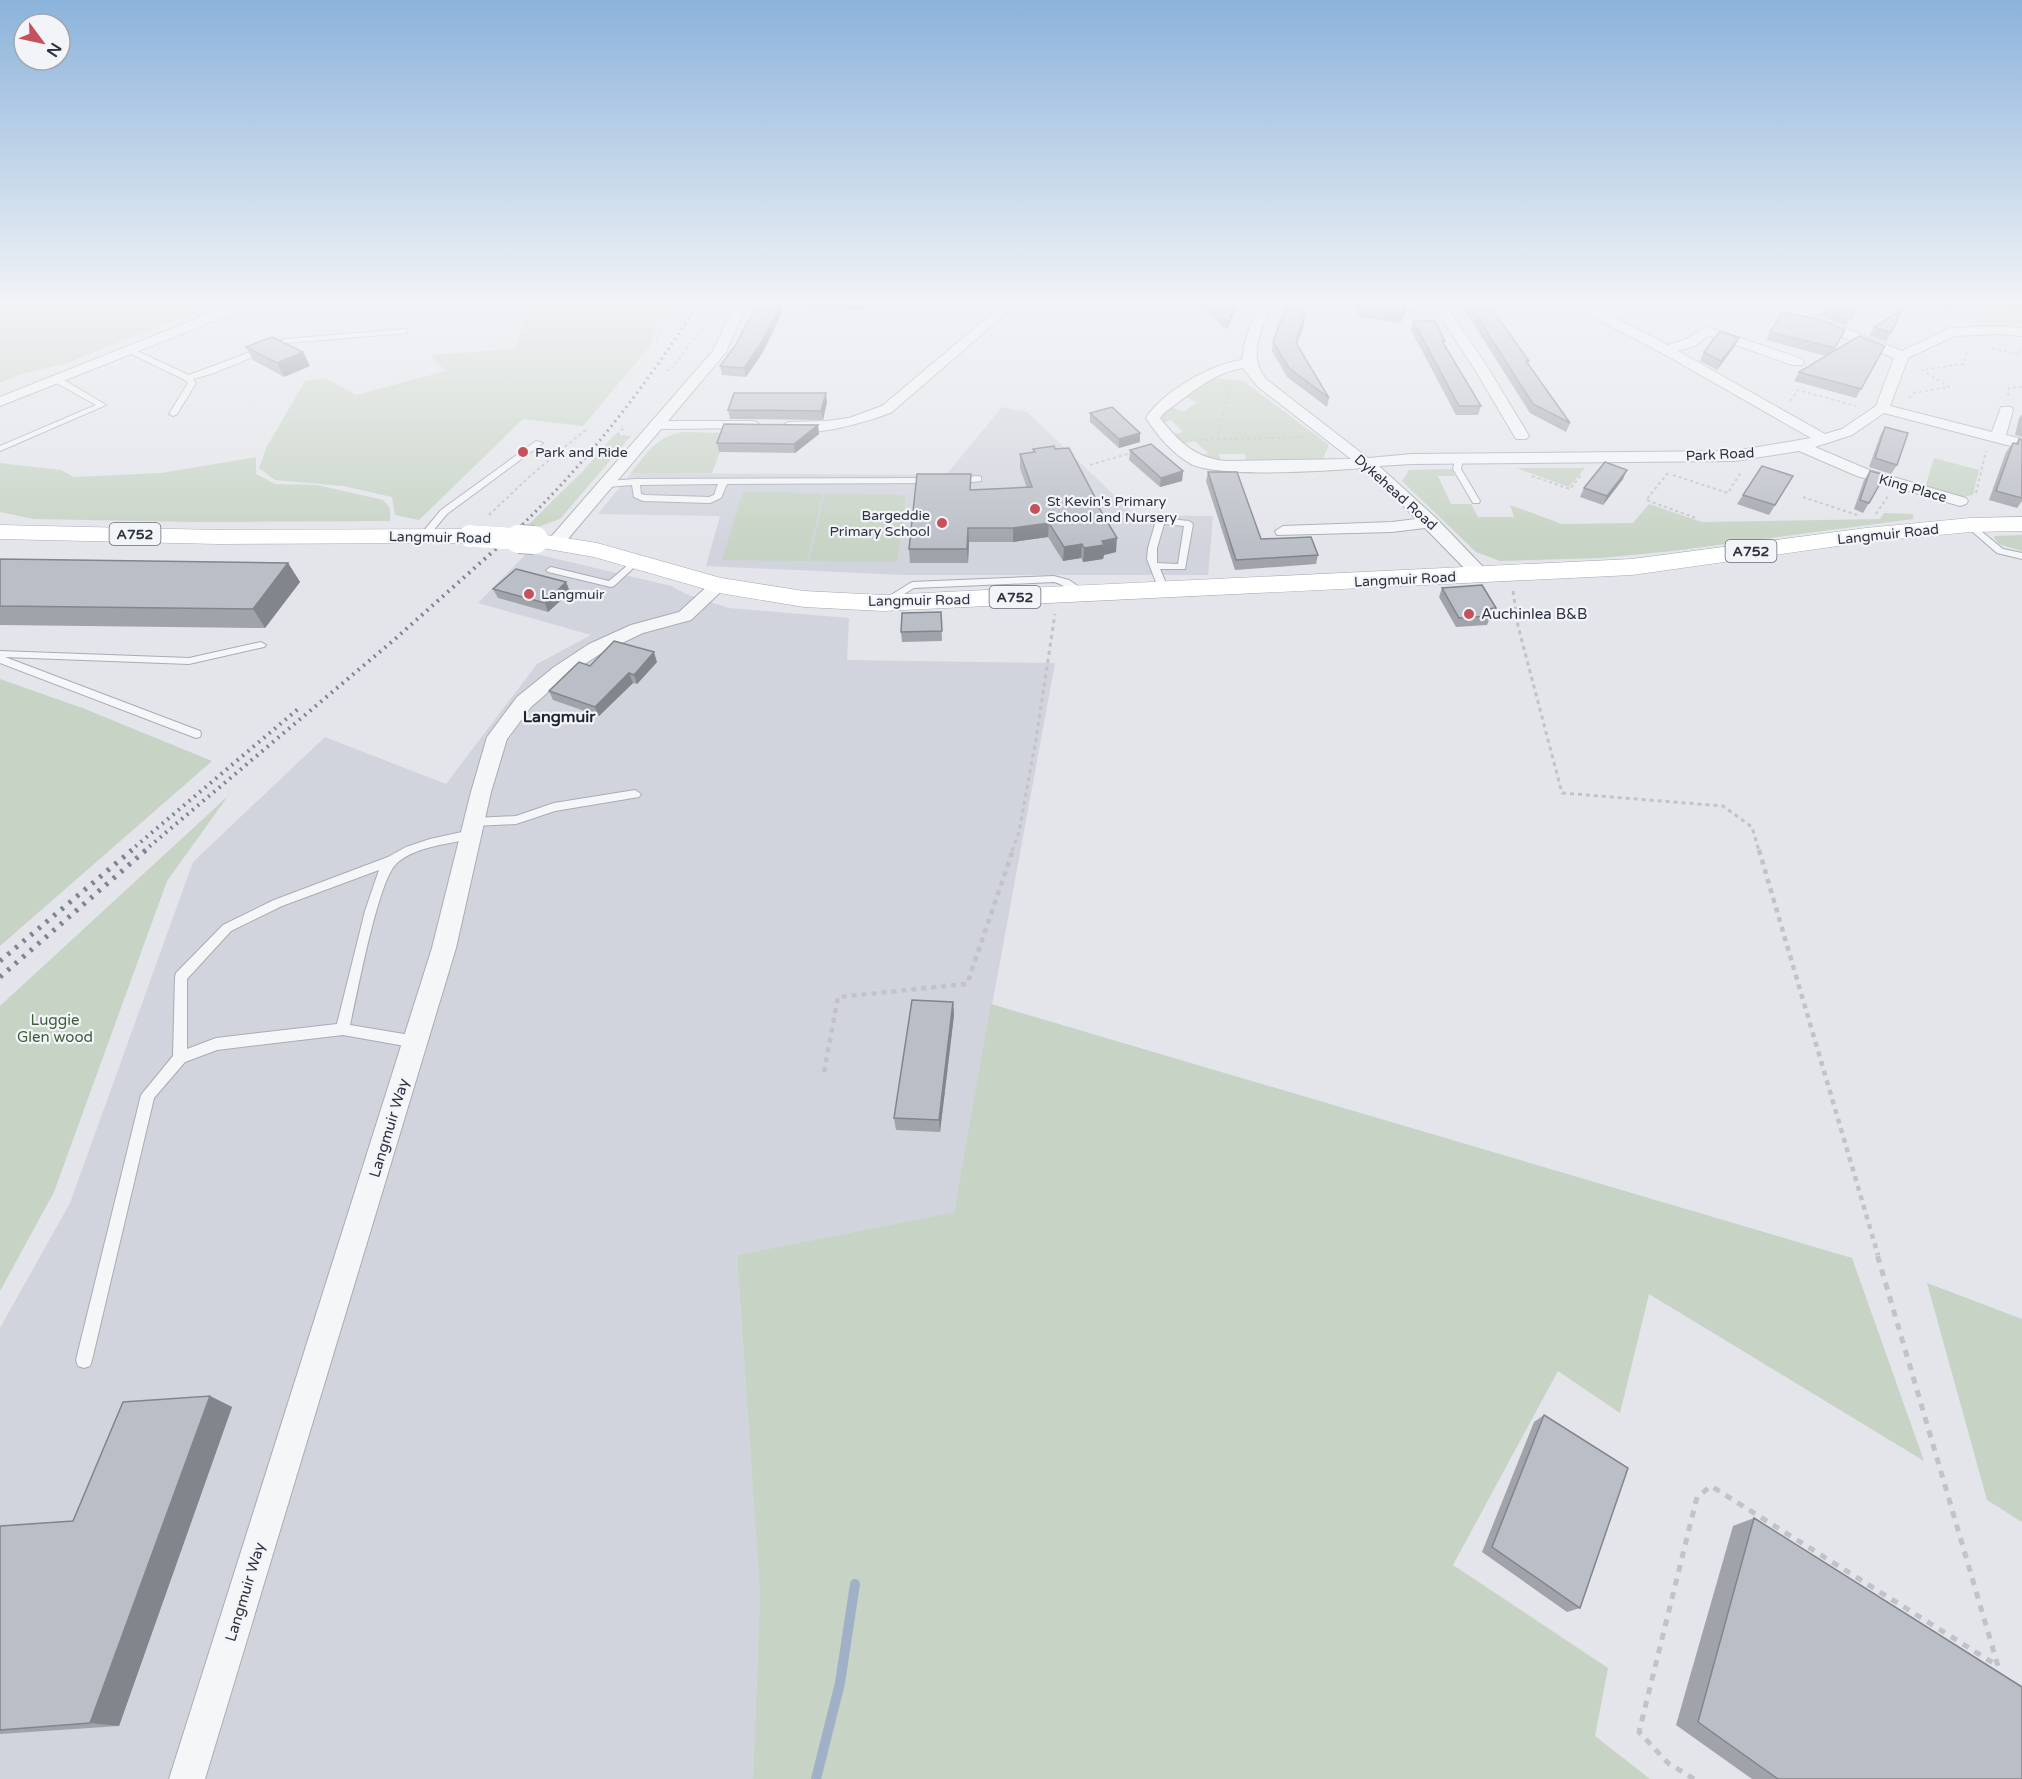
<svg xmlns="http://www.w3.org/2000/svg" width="2022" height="1779" font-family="'Varela Round',sans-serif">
<rect width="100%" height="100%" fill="#e3e5ea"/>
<g fill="#d1d4dc">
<polygon points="1002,407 1027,412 1135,515 1213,516 1208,575 903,575 706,566 720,516 598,514 631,473 946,475"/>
<polygon points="528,552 671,586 686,594 729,608 849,618 847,660 1055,663 954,1212 737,1255 760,1596 753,1779 0,1779 0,1328 70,1203 193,862 325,737 446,784 537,664 591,635 478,603"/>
</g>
<g fill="#c7d3c4">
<polygon points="0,301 216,301 205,308 67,363 18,375 0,383"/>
<polygon points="529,301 666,301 650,346 583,426 523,419 419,520 395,515 392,497 343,486 275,480 259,468 266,448 305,381 325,378 356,395 445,371 430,355 515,349"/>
<polygon points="2005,301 2022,301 2022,324 1975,322"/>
<polygon points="1215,378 1243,381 1329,445 1322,461 1247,463 1245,454 1219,454 1221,463 1198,457 1208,453 1195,441 1182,444 1172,435 1183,432 1171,420 1159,424 1155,419 1171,407 1184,412 1197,402 1185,397"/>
<path d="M686,432L727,433L712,473H631C647,453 658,434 686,432Z"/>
<polygon points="614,435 631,436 560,519 535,528 525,528 584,470"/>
<polygon points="256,457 256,474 275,484 317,485 383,500 390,508 390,521 193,522 34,519 0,512 0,463 61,470 74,477 161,473"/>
<polygon points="1934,458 1979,470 1973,495 1961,497 1925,488"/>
<polygon points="1516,468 1585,468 1569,487"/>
<polygon points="1452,469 1455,476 1438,476 1451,504 1471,504 1478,517 1514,517 1510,505 1562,524 1633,523 1649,504 1702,522 1880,519 1884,513 1913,514 1913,519 1673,551 1600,558 1500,561 1476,552 1402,481 1409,470"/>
<polygon points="743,492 823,493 807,561 722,560"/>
<polygon points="825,493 906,495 897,562 809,561"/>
<polygon points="2022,535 2022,551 1999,544 1994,538 1995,536"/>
<polygon points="0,679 85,709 212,761 0,946"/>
<polygon points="228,796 167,881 54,1192 0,1291 0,1006"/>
<polygon points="991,1004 1852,1258 1924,1461 1649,1294 1620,1413 1558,1371 1453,1565 1608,1668 1595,1736 1650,1779 753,1779 760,1596 737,1255 954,1212"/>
<polygon points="1927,1283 2022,1319 2022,1522 1987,1500"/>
</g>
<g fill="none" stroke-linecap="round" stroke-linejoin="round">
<polyline stroke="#a0b1c7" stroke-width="10" points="816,1779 840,1683 855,1584"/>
<defs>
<g id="service">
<polygon points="404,329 407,329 407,333 286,343 214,373 193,379 196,383 177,414 173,416 169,414 188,383 185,380 123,350 130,348 189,375 285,339"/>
<polygon points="53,377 59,377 106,405 0,451 0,446 96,405 53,381"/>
<polygon points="536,441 543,443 447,514 427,538 421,538 421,534 441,510"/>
<polygon points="1456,457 1463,459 1461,469 1480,501 1479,503 1473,503 1453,469"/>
<polygon points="978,476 981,477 981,481 956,484 952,481 956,478"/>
<path d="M932,478L935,479V483L727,484L721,498L710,503L643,501L634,497L632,485L607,487L603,484L607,481L636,479ZM718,484L714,495L709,497L645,495L641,494L640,485Z"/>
<path d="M1160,518L1189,521L1193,524L1185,569H1160L1169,590L1164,593L1159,590L1147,559L1148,548L1156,521ZM1164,524L1184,526L1178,564L1157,563V548Z"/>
<polygon points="1970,522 2003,549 2022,553 2022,559 1997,553 1967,527 1966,525"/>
<polygon points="637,557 642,560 640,562 614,586 611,587 548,572 546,570 551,567 609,581"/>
<path d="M1054,576L1069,580L1088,593L1083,596C1073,592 1065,585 1054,582L914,588L886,605H880L878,603L912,582Z"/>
<polygon points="261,642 266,645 264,647 189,664 5,657 200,731 201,734 200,737 196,738 0,663 0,651 189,658"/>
<polygon points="635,790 641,794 639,797 555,811 516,824 474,826 468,822 474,818 516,816 554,803"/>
<path d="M471,830L477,834L475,837C450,845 418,845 397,863C378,879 357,995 350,1025L416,1036L421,1038L423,1042L421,1046L416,1048L343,1035L217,1050L185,1062L154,1098L92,1360L90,1366L84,1368L78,1366L76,1360L141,1095L173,1056L175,977L176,973L223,925L274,900L388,857L406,847L430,839ZM379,870L365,911L337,1024L216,1038L187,1049V979L231,931L282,906Z"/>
</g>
<g id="minor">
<polygon points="241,301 258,301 257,304 0,406 0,397"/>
<polygon points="736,301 748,301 726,352 668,421 752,421 757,422 759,425 757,428 661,429 562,546 550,546 548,542 550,538 713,351"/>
<path d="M1007,301H1020L892,412C872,421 797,443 781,426L788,422L827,421L849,418L882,406Z"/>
<path d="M1260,301H1272C1263,329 1245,355 1267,380L1368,458L1412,454L1735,451L1811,438L1662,353L1569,304L1568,301H1583L1668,345L1687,339L1706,326L1802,359L1804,362L1802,365H1792L1708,335L1697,345L1678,351L1825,434L1842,429L1876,406L1894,358L1760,304L1759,301H1776L1902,351L1951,328L1999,326L2022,328V336L1999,334L1954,336L1908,358L1890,406L1992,432L2001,407H2011L2013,410L2006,435L2022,439V449L1884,413L1852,435L1815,447L1869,470L1966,498L1968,501L1966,504L1960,506L1857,476L1799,451L1735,461L1412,464L1379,466L1436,518L1487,571L1490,575L1487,579H1475L1425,528L1392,532L1277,535L1275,531L1283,526L1392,522L1416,519L1380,482L1362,468C1327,471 1219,478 1191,464C1173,454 1157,435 1146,418C1162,392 1211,364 1242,360L1245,341ZM1243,368L1257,386L1351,459L1227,461C1196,459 1179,442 1160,418L1164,413C1188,396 1213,372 1243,368Z"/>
<polygon points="1362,301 1397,301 1437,305 1438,301 1450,301 1449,310 1488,368 1529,436 1526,439 1516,439 1474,368 1438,313 1368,305"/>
<polygon points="719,580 725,581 728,585 691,620 643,633 603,652 568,675 531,707 507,739 491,792 456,948 205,1779 169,1779 432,948 471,792 487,737 517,697 554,667 589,644 631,625 679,612 713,581"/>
</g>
<g id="primary">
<polygon points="2022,517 2022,531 1970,532 1866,542 1632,575 883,611 804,607 719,593 594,557 525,545 522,540 525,535 534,533 597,543 721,578 804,591 883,595 1632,559 1866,528 1970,518"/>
<polygon points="0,525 218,530 470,529 479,531 482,536 479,541 470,543 218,544 0,539"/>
</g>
</defs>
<use href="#service" stroke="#a8acb4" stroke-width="2"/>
<use href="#minor" stroke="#a8acb4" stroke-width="2"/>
<use href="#primary" stroke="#a3a9b5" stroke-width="1"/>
<g stroke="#c1c3c8" stroke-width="2" stroke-dasharray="3 3" stroke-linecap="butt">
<polyline points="1690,301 1680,313 1698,318"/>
<polyline points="1920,301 1961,314"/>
<polyline points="2003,301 2022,313"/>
<polyline points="1486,308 1557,304"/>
<polyline points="1977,314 1999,301"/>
<polyline points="1861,324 1886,301"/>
<polyline points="1748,329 1757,316"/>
<polyline points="659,342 655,342 676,301"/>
<polyline points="1992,348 2018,354 2020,346"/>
<polyline points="666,370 670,370 715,313"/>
<polyline points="2008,396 2009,388 2022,387"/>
<polyline points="1909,398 1914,393 1949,387 1922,370 1964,364 1968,347"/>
<polyline points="1790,401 1798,390 1856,406"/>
<polyline points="617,435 625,436"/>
<polyline points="617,435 624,428 621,427"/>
<polyline points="1217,439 1231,382"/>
<polyline points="1199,440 1303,437"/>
<polyline points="1090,465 1134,452"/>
<polyline points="1668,473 1646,500 1696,518"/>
<polyline points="1673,475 1728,493 1741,472"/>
<polyline points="1532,476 1570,489 1582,474"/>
<polyline points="1976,493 1986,451"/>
<polyline points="1803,497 1860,516"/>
<polyline points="1876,514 1888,496"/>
<polyline points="489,515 529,477 584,431 589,431"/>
</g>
<g stroke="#c1c3c8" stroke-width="3" stroke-dasharray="4 4" stroke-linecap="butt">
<polyline points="1513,591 1518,626 1562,793 1723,806 1752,827 1759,851"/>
<polyline points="1012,851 1019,832 1036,739 1055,614"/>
</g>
<g stroke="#c1c3c8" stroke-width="4.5" stroke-dasharray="5 5" stroke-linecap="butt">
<polyline points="1759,850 1878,1255"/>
<polyline points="824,1072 838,997 967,984 1013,850"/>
</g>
<polyline stroke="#c1c3c8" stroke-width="5" stroke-dasharray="7 7" stroke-linecap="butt" points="1694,1779 1668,1763 1639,1732 1697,1497 1711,1486 1998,1666 1877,1254"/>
<use href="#service" fill="#f5f6f8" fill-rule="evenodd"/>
<use href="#minor" fill="#f5f6f8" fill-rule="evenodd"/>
<use href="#primary" fill="#fff" fill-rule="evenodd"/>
<path stroke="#7d8493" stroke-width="3" stroke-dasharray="2 4" stroke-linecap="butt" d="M505,541C582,470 644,389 700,301"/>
<g stroke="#7d8493" stroke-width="4" stroke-dasharray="2 5" stroke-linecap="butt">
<polyline points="130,851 298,709"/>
<polyline points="144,851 395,639 507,539"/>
</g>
<g stroke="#7d8493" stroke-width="5" stroke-dasharray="3 7" stroke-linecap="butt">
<polyline points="0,961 132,850"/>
<polyline points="0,977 146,850"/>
</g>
<defs>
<polyline id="primary-bridge-far1" points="470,536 534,540"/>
<polyline id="primary-bridge" points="519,539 534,540"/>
</defs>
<use href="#primary-bridge-far1" stroke="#a3a9b5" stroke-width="22" stroke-linecap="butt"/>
<use href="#primary-bridge" stroke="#a3a9b5" stroke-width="30" stroke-linecap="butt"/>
<use href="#primary-bridge-far1" stroke="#fff" stroke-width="22"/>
<use href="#primary-bridge" stroke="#fff" stroke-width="28"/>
</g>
<g fill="#a0a3aa">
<polygon points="791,301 868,301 865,310 792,307"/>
<polygon points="1195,301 1235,301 1236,302 1235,310 1227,330"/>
<polygon points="1288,301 1306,301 1302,314 1305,315 1304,324 1297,345 1329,398 1327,407 1287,377 1272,351 1273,342"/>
<polygon points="1360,301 1404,314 1401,323 1356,317"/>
<polygon points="1467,301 1529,361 1528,363 1570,423 1566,432 1530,413 1464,309"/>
<polygon points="1860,301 1846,326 1821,316 1826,308"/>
<polygon points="1927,301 1966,301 1952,309"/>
<polygon points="782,313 763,352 746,377 722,375 720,366"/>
<polygon points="1413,321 1445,341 1444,345 1481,406 1478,415 1456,415 1411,330"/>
<polygon points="1874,327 1891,333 1886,342 1869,335"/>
<polygon points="1845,330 1834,351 1885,346 1856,398 1794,381 1799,372 1826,356 1766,340 1770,332"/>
<polygon points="246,347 303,352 310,366 284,377 253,360"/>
<polygon points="1734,347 1717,370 1700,361 1704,352"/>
<polygon points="827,402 823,420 730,419 728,410"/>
<polygon points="1090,413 1140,442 1119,448 1090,422"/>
<polygon points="2022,414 2022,437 2015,435 2019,418"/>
<polygon points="818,425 819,434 795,453 719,452 717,443"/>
<polygon points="1885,427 1897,465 1891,474 1869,467 1880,436"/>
<polygon points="2019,439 2022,440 2022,501 2017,508 1989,500 2006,452 2013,443 2015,444"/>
<polygon points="1033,449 1055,449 1097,501 1097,504 1116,552 1104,555 1103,559 1083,562 1081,558 1063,561 1048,537 1013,542 969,542 968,563 910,563 909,549 971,490 1027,488 1020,468 1020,454 1033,452"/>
<polygon points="1130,450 1183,471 1182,481 1160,487 1129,460"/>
<polygon points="1870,471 1869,503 1863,513 1854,509 1864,480"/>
<polygon points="1208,472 1261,539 1318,555 1316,564 1235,570 1206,481"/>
<polygon points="1793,476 1769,515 1737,504 1743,495"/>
<polygon points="1623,479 1603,505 1580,497 1584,488"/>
<polygon points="0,559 288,563 300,582 265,628 0,625"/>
<polygon points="566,582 570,592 548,612 498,598 493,589"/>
<polygon points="1442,588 1496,608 1492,618 1490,618 1487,625 1456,627 1439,597"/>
<polygon points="941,612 942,641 902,642 901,632"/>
<polygon points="657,662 637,684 633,683 599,716 553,700 549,691 590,666"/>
<polygon points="953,1002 954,1015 940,1132 896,1130 894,1118"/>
<polygon points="210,1396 232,1407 119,1726 0,1734 0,1526 73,1521"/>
<polygon points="1544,1415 1580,1608 1567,1612 1482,1552 1534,1422"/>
<polygon points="1754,1518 2022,1779 1752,1779 1676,1725 1733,1526"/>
</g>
<g fill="#82858b">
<polygon points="865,301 868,301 865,310 864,302"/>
<polygon points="1958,301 1966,301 1952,309"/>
<polygon points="1236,302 1235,310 1227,330 1228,322"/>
<polygon points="781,304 782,313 763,352 746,377 744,368"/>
<polygon points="1305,315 1304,324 1294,352 1296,343"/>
<polygon points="1739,338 1734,347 1717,370 1721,361"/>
<polygon points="303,352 310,366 284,377 277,363"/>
<polygon points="826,393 827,402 823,420 821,411"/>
<polygon points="818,425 819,434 795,453 794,444"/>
<polygon points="1140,433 1140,442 1119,448 1119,439"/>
<polygon points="1627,470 1623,479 1603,505 1607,496"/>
<polygon points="1183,471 1182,481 1160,487 1161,478"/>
<polygon points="1049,523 1048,537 1013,542 1013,528"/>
<polygon points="968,528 969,542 968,563 967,549"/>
<polygon points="1117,538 1116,552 1104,555 1103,559 1083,562 1084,548 1102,541"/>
<polygon points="1082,544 1081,558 1063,561 1064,547"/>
<polygon points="288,563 300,582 265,628 253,609"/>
<polygon points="566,582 570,592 548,612 545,603"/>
<polygon points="654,652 657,662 637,684 634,675"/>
<polygon points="629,673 633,683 599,716 595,707"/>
<polygon points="953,1002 954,1015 940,1132 939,1120"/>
<polygon points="210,1396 232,1407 119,1726 90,1723"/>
</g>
<g fill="#babec6" stroke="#82858b" stroke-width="1.5">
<polygon points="818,301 865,301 864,302"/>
<polygon points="1205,301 1235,301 1236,302 1228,322"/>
<polygon points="1288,301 1305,301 1302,314 1305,315 1296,343 1329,398 1289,368 1273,342"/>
<polygon points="1360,301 1388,301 1406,303 1404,314 1358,309"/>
<polygon points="1467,301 1486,301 1529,361 1526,361 1570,423 1533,404"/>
<polygon points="1830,301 1860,301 1851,318 1826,308"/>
<polygon points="758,303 781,304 761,343 744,368 720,366 735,346"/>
<polygon points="1902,310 1891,333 1874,327"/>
<polygon points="1783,312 1818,319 1845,330 1835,348 1770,332"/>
<polygon points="1413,321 1435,321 1445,341 1442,341 1481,406 1459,406"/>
<polygon points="1720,331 1739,338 1721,361 1704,352"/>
<polygon points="1859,336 1885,346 1861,389 1799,372"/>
<polygon points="272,337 303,352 277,363 246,347"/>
<polygon points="734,393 826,393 821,411 728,410"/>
<polygon points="1112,407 1140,433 1119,439 1090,413"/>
<polygon points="724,424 818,425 794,444 717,443"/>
<polygon points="1885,427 1908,433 1897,465 1875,458"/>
<polygon points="2019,439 2022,440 2022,498 1996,491 2013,443 2018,444"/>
<polygon points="1151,444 1183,471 1161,478 1130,450"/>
<polygon points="1054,446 1055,449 1069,448 1097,501 1095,501 1117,538 1102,541 1104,545 1084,548 1082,544 1064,547 1049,523 1013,528 968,528 967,549 909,549 917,474 971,474 970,490 1032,487 1020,454 1035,452 1033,449"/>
<polygon points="1605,462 1627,470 1607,496 1584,488"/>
<polygon points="1762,466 1793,476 1775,505 1743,495"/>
<polygon points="1870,471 1885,475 1869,503 1860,500"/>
<polygon points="1208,472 1237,472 1261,539 1311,537 1318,555 1236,560"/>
<polygon points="0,559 288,563 253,609 0,606"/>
<polygon points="516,569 566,582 545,603 493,589"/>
<polygon points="1482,585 1496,608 1487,609 1491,616 1459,618 1442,588"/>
<polygon points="941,612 942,631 901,632 902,613"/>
<polygon points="614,641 654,652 634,675 629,673 595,707 549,691 579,662 590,666"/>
<polygon points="912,1000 953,1002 939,1120 894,1118"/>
<polygon points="210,1396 90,1723 0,1730 0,1526 73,1521 123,1402"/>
<polygon points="1544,1415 1628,1468 1580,1608 1492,1547"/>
<polygon points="1754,1518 2022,1687 2022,1779 1778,1779 1698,1722"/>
</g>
<linearGradient id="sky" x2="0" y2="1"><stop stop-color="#8bb3db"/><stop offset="0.55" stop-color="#f2f3f6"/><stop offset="1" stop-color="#f2f3f6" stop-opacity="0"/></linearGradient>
<rect width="2022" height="550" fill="url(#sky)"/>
<g fill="#c5515d" stroke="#f2f4f7" stroke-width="2">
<circle cx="523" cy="452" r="6"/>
<circle cx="1035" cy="509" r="6"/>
<circle cx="942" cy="523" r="6"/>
<circle cx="529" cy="594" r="6"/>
<circle cx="1469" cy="614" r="6"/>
</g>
<g text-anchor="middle" stroke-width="4.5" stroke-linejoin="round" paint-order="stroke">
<g font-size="14" fill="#2c3241" stroke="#f2f4f7" text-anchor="start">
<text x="535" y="457">Park and Ride</text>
<text x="1047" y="506">St Kevin's Primary<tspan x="1047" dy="16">School and Nursery</tspan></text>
<text x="930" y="520" text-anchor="end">Bargeddie<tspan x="930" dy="16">Primary School</tspan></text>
<text x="541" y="599">Langmuir</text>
</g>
<g font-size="14" fill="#2c3241" stroke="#f2f4f7">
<text transform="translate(1720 454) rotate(-3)" y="5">Park Road</text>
<text transform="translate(1913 488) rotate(16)" y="5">King Place</text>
<text transform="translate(1396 492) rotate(42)" y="5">Dykehead Road</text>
<text transform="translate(1888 534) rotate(-6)" y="5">Langmuir Road</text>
<text transform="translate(440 537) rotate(1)" y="5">Langmuir Road</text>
<text transform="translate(1405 579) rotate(-3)" y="5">Langmuir Road</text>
<text transform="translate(919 600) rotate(-1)" y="5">Langmuir Road</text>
</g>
<g fill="#f2f4f7" stroke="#676c78" stroke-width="1.5">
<rect x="109.5" y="523" width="51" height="22" rx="4.5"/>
<rect x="1725.5" y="540" width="51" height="22" rx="4.5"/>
<rect x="989.5" y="586" width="51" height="22" rx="4.5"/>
</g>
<g font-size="14" font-weight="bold" fill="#2c3241">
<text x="135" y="539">A752</text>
<text x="1751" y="556">A752</text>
<text x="1015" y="602">A752</text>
</g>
<g font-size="15" fill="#2c3241" stroke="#f2f4f7" text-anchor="start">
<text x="1481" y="619">Auchinlea B&amp;B</text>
</g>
<g font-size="15" fill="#3f5c3a" stroke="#f2f4f7">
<text x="55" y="1025">Luggie<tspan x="55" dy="17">Glen wood</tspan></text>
</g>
<g font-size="15" fill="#2c3241" stroke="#f2f4f7">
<text transform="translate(389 1128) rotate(-73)" y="5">Langmuir Way</text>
<text transform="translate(245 1592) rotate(-73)" y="5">Langmuir Way</text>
</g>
<g font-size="16" font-weight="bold" fill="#1e2432" stroke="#f2f4f7">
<text x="559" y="722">Langmuir</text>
</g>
</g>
<g transform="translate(42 42) rotate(123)"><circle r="28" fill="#f2f4f7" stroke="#a3a6ae" stroke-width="1.5"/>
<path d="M0-4.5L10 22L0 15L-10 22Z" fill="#c5515d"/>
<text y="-9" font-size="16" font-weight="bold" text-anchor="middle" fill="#2c3241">N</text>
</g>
</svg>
